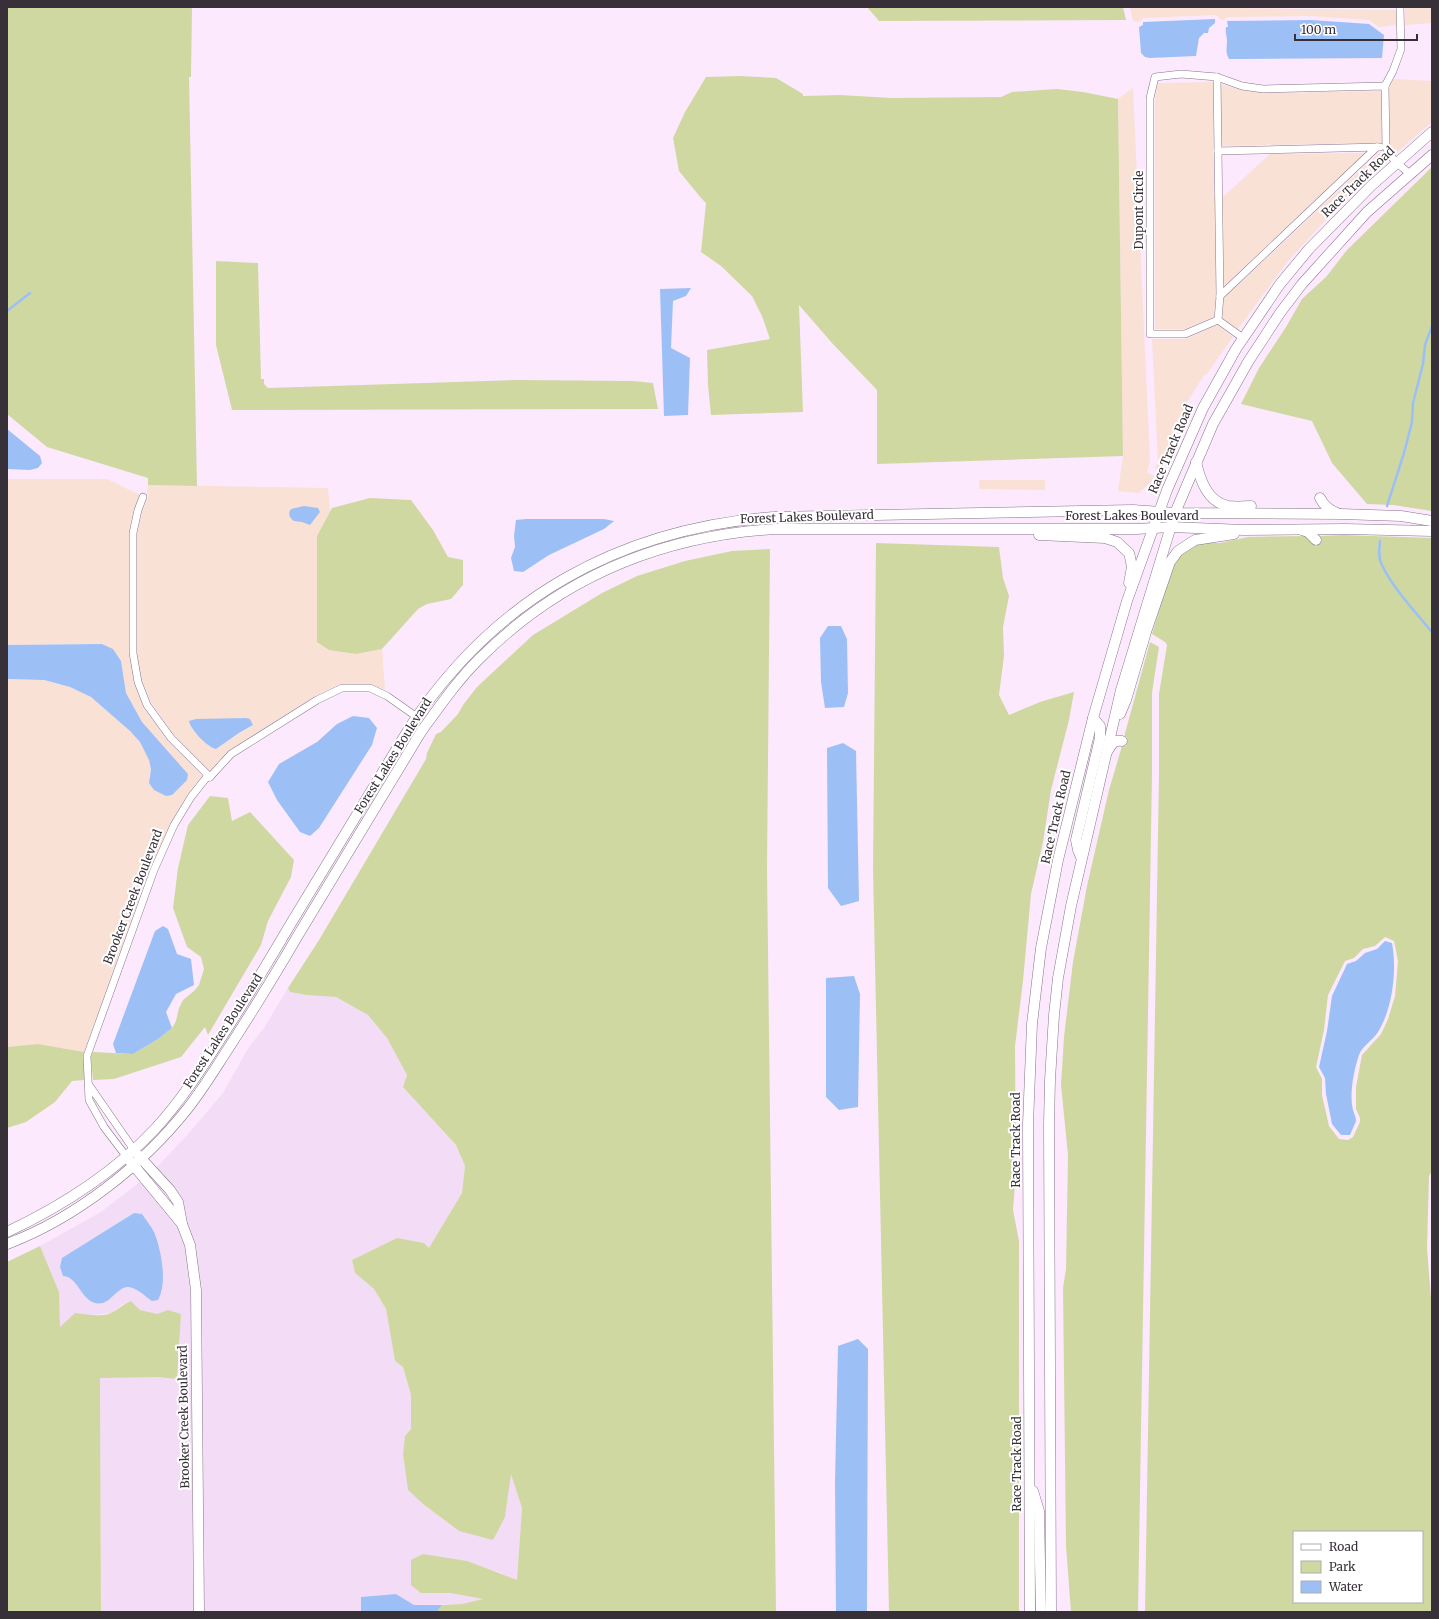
<svg xmlns="http://www.w3.org/2000/svg" width="1439" height="1619" font-family="Merriweather,serif">
<rect width="100%" height="100%" fill="#fce9fe"/>
<g fill="#f3dcf6" fill-rule="evenodd">
<polygon points="288,988 290,992 306,995 336,997 368,1015 387,1038 407,1075 403,1087 456,1145 465,1166 462,1193 429,1249 397,1238 352,1260 355,1273 374,1289 386,1309 395,1361 403,1367 411,1395 411,1429 405,1436 403,1454 408,1490 423,1504 459,1531 505,1517 511,1472 522,1508 517,1580 496,1571 421,1593 450,1593 484,1599 462,1604 414,1605 396,1594 361,1597 361,1612 203,1612 200,1290 188,1224 156,1168 189,1133 223,1093 249,1047 264,1028"/>
<path d="M141,1181L179,1226L186,1247L191,1291L194,1612H101L100,1377H157L177,1379L181,1314L168,1310L157,1315L140,1310L131,1301L121,1305L112,1313L91,1315L75,1313L60,1327L59,1292L40,1246L101,1212ZM134,1213L142,1214L162,1261L163,1277L162,1293L142,1294L135,1289L128,1287L120,1290L109,1300L103,1303L84,1294L71,1278L63,1275L60,1267L115,1225Z"/>
</g>
<g fill="#f9e1d6" fill-rule="evenodd">
<polygon points="1130,7 1396,10 1396,25 1379,27 1369,20 1311,16 1227,17 1224,20 1219,19 1218,16 1215,15 1143,18 1140,22 1133,21"/>
<polygon points="1405,7 1432,7 1432,23 1405,25"/>
<polygon points="1394,79 1432,81 1432,122 1395,154 1390,146 1389,88"/>
<polygon points="1213,82 1214,192 1213,194 1215,196 1216,296 1214,317 1185,329 1155,329 1155,99 1158,83"/>
<polygon points="1221,84 1242,90 1263,93 1381,91 1382,143 1271,145 1269,143 1267,145 1221,146"/>
<polygon points="1133,88 1150,461 1147,471 1148,473 1154,476 1151,482 1139,493 1118,491 1123,456 1118,99"/>
<polygon points="1383,152 1389,160 1334,211 1288,261 1238,329 1222,318 1224,298 1379,153"/>
<polygon points="1365,153 1224,286 1223,197 1270,154"/>
<polygon points="1217,325 1233,337 1206,375 1204,375 1186,404 1173,438 1158,469 1155,468 1158,462 1152,339 1185,339"/>
<polygon points="7,479 107,479 140,495 134,509 129,533 129,653 134,683 144,708 168,741 202,776 187,795 171,823 150,868 84,1052 38,1044 7,1047 7,679 43,680 70,687 91,697 130,731 140,742 149,759 151,769 149,778 188,774 142,722 126,693 121,661 113,649 102,644 7,645"/>
<polygon points="979,480 1045,480 1045,490 979,489"/>
<path d="M148,485L328,488L330,512L317,536L329,650L356,654L382,649L385,690L370,684H340L315,696L229,750L210,771L174,735L151,702L142,680L137,652V534L142,512L149,495L147,494ZM189,724L253,725L216,749L208,746Z"/>
</g>
<g fill="#d0d8a2" fill-rule="evenodd">
<polygon points="7,7 192,7 191,77 189,77 197,486 148,485 148,478 47,447 7,414"/>
<polygon points="867,7 1123,7 1126,20 879,21"/>
<polygon points="740,76 776,78 803,94 803,96 840,95 892,98 1001,97 1012,92 1057,89 1083,92 1118,99 1123,456 877,464 877,390 832,343 799,305 803,412 711,415 708,385 707,350 770,339 762,316 752,296 721,266 701,252 706,203 701,198 679,171 673,138 685,112 706,77"/>
<polygon points="1432,167 1432,511 1393,505 1367,504 1332,463 1312,421 1241,404 1259,368 1286,327 1302,299 1326,277 1347,250"/>
<polygon points="216,261 258,263 261,379 264,379 264,384 268,388 518,380 633,381 653,383 658,409 232,410 216,345"/>
<polygon points="370,498 411,500 433,530 448,557 463,560 463,585 451,599 427,604 418,609 382,649 356,654 329,650 317,642 317,536 332,508"/>
<path d="M1342,535L1432,538V1171L1429,1176L1427,1248L1432,1311V1612H1145L1159,774V694L1167,645L1165,642L1152,634L1172,568L1182,554L1190,548L1202,543H1220L1248,537L1306,536L1316,547L1322,540L1320,538L1321,536ZM1385,937L1394,941L1398,961L1395,996L1388,1019L1381,1034L1362,1055L1356,1087V1109L1360,1118V1122L1353,1137L1348,1140L1339,1139L1329,1126L1322,1095V1079L1316,1067L1324,1030L1328,995L1345,961L1354,958L1363,949L1375,946ZM1294,1532H1422V1602H1294Z"/>
<polygon points="876,543 999,547 1003,578 1009,596 1003,627 1004,656 999,695 1009,715 1040,702 1074,692 1069,720 1051,790 1043,842 1031,894 1023,981 1015,1046 1016,1173 1013,1210 1019,1241 1019,1612 889,1612 873,870"/>
<polygon points="770,549 767,867 776,1612 437,1612 442,1605 462,1604 483,1599 450,1593 421,1593 411,1585 411,1560 423,1554 467,1561 517,1580 522,1508 511,1474 505,1517 493,1540 459,1531 423,1504 408,1490 403,1454 405,1436 411,1429 411,1395 403,1367 395,1361 386,1309 374,1289 355,1273 352,1260 397,1238 424,1243 429,1248 462,1193 465,1166 456,1145 403,1087 407,1075 387,1038 368,1015 336,997 306,995 290,992 288,988 319,940 426,759 427,753 436,734 441,732 458,714 463,705 477,687 533,635 602,593 637,576 685,561 732,551"/>
<polygon points="1150,642 1159,647 1152,693 1152,774 1138,1612 1071,1612 1066,1546 1063,1288 1066,1269 1068,1155 1061,1085 1064,1037 1073,962 1087,886 1109,790 1122,746 1126,746 1127,737 1124,737"/>
<polygon points="210,796 228,798 232,821 250,812 294,860 291,877 268,921 261,945 208,1035 205,1027 181,1057 114,1079 93,1080 91,1057 93,1052 133,1054 158,1039 172,1028 176,1021 179,1008 183,1000 194,991 199,985 204,969 201,957 187,947 173,908 178,868 188,825"/>
<polygon points="38,1044 84,1052 83,1056 85,1080 72,1081 55,1102 26,1122 7,1128 7,1047"/>
<path d="M40,1246L59,1292L60,1327L75,1313C85,1314 105,1318 113,1312C120,1308 122,1305 131,1301L140,1310L157,1314L168,1310L181,1314L177,1379L157,1377L100,1378L101,1612H7V1262Z"/>
</g>
<g fill="#9cc0f6">
<polygon points="1215,19 1215,23 1209,28 1208,33 1204,33 1199,38 1196,56 1150,58 1145,57 1141,53 1139,27 1143,25 1143,22"/>
<path d="M1311,20L1369,24L1384,35L1382,58L1241,59H1229C1225,52 1227,48 1227,41C1227,36 1225,33 1226,27H1228L1227,21Z"/>
<polygon points="691,288 686,296 673,301 671,348 690,358 688,415 664,416 660,289"/>
<polygon points="7,429 40,456 42,463 38,468 30,470 7,469"/>
<path d="M304,506L318,508L320,512L310,525L302,522L294,521C290,518 287,514 291,509Z"/>
<polygon points="526,519 604,519 614,521 604,529 549,555 523,572 514,571 511,558 515,547 514,536 516,520"/>
<polygon points="828,626 841,626 847,639 848,693 844,707 825,708 821,682 820,638"/>
<polygon points="102,644 113,649 121,661 126,693 142,722 188,774 187,780 172,795 166,796 154,790 149,783 151,769 149,760 140,742 130,731 91,697 70,687 44,680 7,679 7,645"/>
<polygon points="353,716 369,718 377,728 372,745 319,828 310,836 300,832 277,800 268,782 279,764 317,742 337,724"/>
<path d="M246,718L250,719L253,725L239,733L216,749C208,748 190,729 189,721L196,719Z"/>
<polygon points="843,743 856,751 859,901 841,906 828,888 827,748"/>
<polygon points="163,926 168,929 177,954 191,959 194,985 176,994 166,1012 172,1028 158,1039 133,1054 116,1053 113,1044 155,931"/>
<path d="M1385,941L1392,943C1397,969 1393,1008 1378,1032C1373,1040 1362,1046 1359,1055C1354,1069 1349,1095 1353,1110C1354,1114 1356,1117 1356,1121L1350,1135H1341L1332,1124L1326,1094L1325,1078L1319,1067L1327,1031L1332,996L1347,964L1356,961L1365,953L1377,949Z"/>
<polygon points="854,976 860,994 858,1107 839,1110 826,1097 826,978"/>
<path d="M134,1213L142,1214C146,1220 151,1226 154,1232C161,1249 168,1283 158,1300L152,1301C146,1297 136,1287 128,1287C115,1288 110,1307 95,1303C84,1300 79,1285 71,1279C69,1277 65,1276 63,1276L60,1267L62,1258Z"/>
<polygon points="858,1339 868,1349 867,1612 836,1612 835,1482 838,1346"/>
<polygon points="396,1594 414,1605 442,1605 437,1612 361,1612 361,1597"/>
</g>
<g fill="none" stroke-linecap="round" stroke-linejoin="round">
<g stroke="#9cc0f6" stroke-width="2.5">
<polyline points="7,311 30,293"/>
<polyline points="1387,506 1404,453 1412,422 1413,403 1423,364 1425,345 1432,326"/>
<path d="M1380,541C1379,549 1378,558 1382,565C1392,587 1416,613 1432,632"/>
</g>
<defs>
<g id="street">
<polyline points="1217,77 1220,296 1218,320"/>
<polyline points="1385,86 1393,71 1401,49 1400,7"/>
<polyline points="1218,151 1380,147"/>
<polyline points="1220,296 1377,147"/>
<path d="M1243,338L1218,320L1185,334H1150V98L1155,77L1181,74L1217,77L1242,86L1263,89L1385,86L1386,147C1390,159 1401,166 1410,174"/>
<polyline points="143,497 138,510 133,533 133,653 138,682 147,705 171,738 210,777"/>
<polyline points="89,1085 134,1150"/>
<polyline points="126,1156 104,1127 89,1100 87,1056 154,870 174,825 191,797 206,778 210,777 231,754 317,700 342,688 370,688 387,696 417,717"/>
</g>
<g id="secondary">
<path d="M1196,462C1200,479 1207,502 1228,506C1236,507 1244,506 1251,506"/>
<path d="M1320,498C1324,506 1329,510 1337,513"/>
<polyline points="1302,530 1308,532 1316,540"/>
<polyline points="1039,535 1105,538 1117,542 1129,553 1130,557 1132,567 1129,583"/>
<polyline points="1120,714 1126,700 1146,632 1170,562 1178,551 1195,540 1234,534"/>
<path d="M1107,752C1111,745 1114,739 1122,741"/>
<polyline points="1081,857 1078,850 1076,840 1100,738 1100,726 1093,718"/>
<polyline points="138,1155 170,1190 178,1202 182,1224 190,1245 196,1290 199,1612"/>
<polyline points="130,1161 182,1224"/>
<path d="M7,1232C62,1206 114,1173 155,1129C180,1102 200,1071 219,1041C244,1003 267,964 290,925C330,859 370,793 410,727C495,598 619,529 773,517L1133,510L1175,513L1341,514L1401,516L1432,521"/>
<path d="M7,1244C76,1218 143,1165 188,1108C203,1089 215,1069 228,1049C252,1012 275,975 297,937C338,869 380,801 421,732C439,707 457,681 479,659C561,577 661,536 775,529H1136L1171,527L1244,530L1345,529L1432,531"/>
<polyline points="1033,1491 1039,1511 1041,1612"/>
<polyline points="1030,1612 1028,1124 1032,1024 1041,948 1058,860 1093,718 1127,601 1167,490 1203,408 1236,349 1280,284 1309,249 1371,186 1432,132"/>
<polyline points="1051,1612 1049,1124 1050,1080 1054,1015 1058,978 1071,906 1121,690 1175,513 1213,424 1248,362 1280,313 1302,284 1367,212 1432,155"/>
</g>
</defs>
<use href="#street" stroke="#857587" stroke-width="8"/>
<use href="#secondary" stroke="#857587" stroke-width="11"/>
<use href="#street" stroke="#fff" stroke-width="7"/>
<use href="#secondary" stroke="#fff" stroke-width="10"/>
</g>
<g text-anchor="middle" stroke-width="4" stroke-linejoin="round" paint-order="stroke">
<g font-size="12" fill="#373038" stroke="#fff">
<text transform="translate(1358 182) rotate(-44)" y="4">Race Track Road</text>
<text transform="translate(1139 210) rotate(-90)" y="4">Dupont Circle</text>
<text transform="translate(1171 449) rotate(-67)" y="4">Race Track Road</text>
<text x="1132" y="520">Forest Lakes Boulevard</text>
<text transform="translate(807 517) rotate(-2)" y="4">Forest Lakes Boulevard</text>
<text transform="translate(393 756) rotate(-58)" y="4">Forest Lakes Boulevard</text>
<text transform="translate(1056 817) rotate(-77)" y="4">Race Track Road</text>
<text transform="translate(133 897) rotate(-69)" y="4">Brooker Creek Boulevard</text>
<text transform="translate(223 1031) rotate(-57)" y="4">Forest Lakes Boulevard</text>
<text transform="translate(1016 1140) rotate(-90)" y="4">Race Track Road</text>
<text transform="translate(184 1417) rotate(-91)" y="4">Brooker Creek Boulevard</text>
<text transform="translate(1017 1464) rotate(-90)" y="4">Race Track Road</text>
</g>
</g>
<rect width="1439" height="1619" fill="none" stroke="#373038" stroke-width="16"/>
<rect x="1293" y="1531" width="130" height="72" fill="#ffffff" stroke="#afacaf"/>
<rect x="1301" y="1544" width="20" height="6" fill="#ffffff" stroke="#afacaf"/>
<text x="1329" y="1551" font-size="12" fill="#373038">Road</text>
<rect x="1301" y="1561" width="20" height="12" fill="#d0d8a2" stroke="#afacaf"/>
<text x="1329" y="1571" font-size="12" fill="#373038">Park</text>
<rect x="1301" y="1581" width="20" height="12" fill="#9cc0f6" stroke="#afacaf"/>
<text x="1329" y="1591" font-size="12" fill="#373038">Water</text>
<path d="M1295 34v6h122v-6" fill="none" stroke="#373038" stroke-width="2"/>
<text x="1301" y="34" font-size="12" fill="#373038" stroke="#ffffff" stroke-width="3" paint-order="stroke">100 m</text>
</svg>
